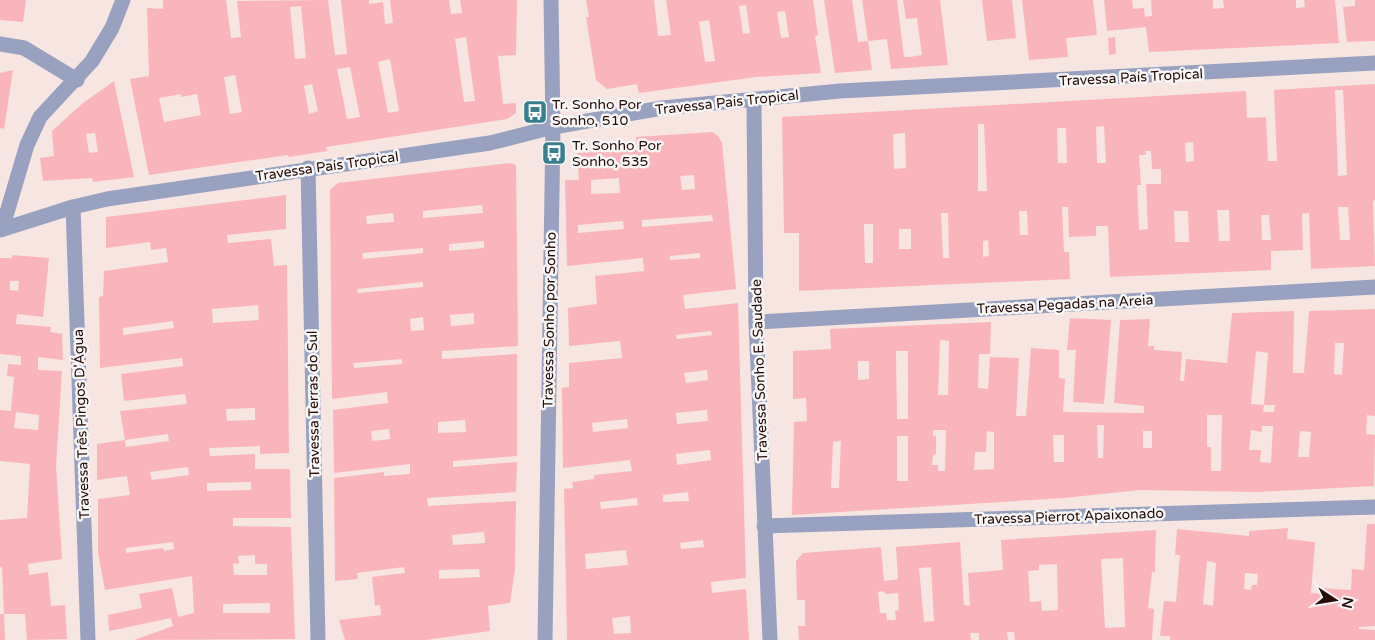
<svg xmlns="http://www.w3.org/2000/svg" width="1375" height="640" font-family="'Varela Round',sans-serif">
<rect width="100%" height="100%" fill="#f7e5e1"/>
<g fill="#f9b5bb" fill-rule="evenodd">
<polygon points="0,0 26,0 23,22 0,20"/>
<path d="M163,0H226L231,38L241,37L237,1L328,0L335,55L347,54L341,0H369V4L383,2L385,24L393,23L390,0H449L451,14L462,13L460,0H517L516,55L498,56L503,104L516,103V113L507,119L326,147L327,151L289,157L288,155L149,175L130,79L149,76L147,8L163,9ZM301,6L306,58L295,59L290,7ZM466,37L475,101L464,102L455,39ZM390,59L399,111L388,113L378,62ZM350,67L360,117L347,119L337,69ZM235,75L242,112L230,114L224,77ZM312,84L318,111L309,114L304,86ZM181,94V97L197,94L201,115L164,122L159,98Z"/>
<path d="M586,0H654L658,36L671,35L666,0H813L818,35L815,36L821,73L756,77L639,93L637,84L607,89L596,80L586,17H589ZM746,5L750,33L743,34L739,6ZM785,11L789,37L781,38L777,12ZM709,20L715,61L705,62L699,22Z"/>
<polygon points="824,0 852,0 858,42 868,41 862,0 897,0 904,57 910,57 922,55 917,18 906,19 903,0 940,0 948,65 891,69 887,39 868,41 872,70 835,73"/>
<polygon points="982,0 1012,0 1016,38 987,41"/>
<polygon points="1022,0 1093,0 1097,35 1066,38 1068,57 1029,60"/>
<polygon points="1104,0 1132,0 1133,9 1144,8 1145,17 1152,16 1151,0 1213,0 1213,9 1224,8 1223,0 1296,0 1296,8 1305,7 1304,0 1335,0 1339,43 1149,52 1146,27 1107,31"/>
<polygon points="1355,0 1375,0 1375,41 1347,42 1343,7 1355,6"/>
<polygon points="1115,37 1116,54 1109,55 1108,38"/>
<polygon points="13,70 4,129 0,128 0,73"/>
<path d="M114,81L134,177L93,182L92,178L43,181L40,158L54,156L52,131L83,103ZM95,133L98,152L89,153L86,134Z"/>
<path d="M1375,84V200L1373,201L1375,266L1311,269L1309,213L1302,214L1303,250L1271,251V270L1110,277L1108,226H1096V236L1069,237L1068,207H1062L1064,252H1069L1070,279L799,291V233H784L782,117L1246,91L1247,118L1266,117L1268,161H1277L1274,90ZM1335,90H1343L1347,175L1338,176ZM978,124H984L987,191H978ZM1104,126L1106,163H1097L1096,127ZM1057,128H1066L1067,163H1058ZM905,133L906,168L894,169L893,134ZM1193,142L1194,161L1186,162L1185,143ZM1145,151H1151L1152,169H1161V184H1146L1148,229L1139,230L1137,185H1141L1139,155H1146ZM1338,207H1348L1350,240H1340ZM1217,210H1229L1230,241H1219ZM1019,211H1027L1028,235H1020ZM1174,211H1188L1189,242H1175ZM941,213H948L949,258H943ZM1261,215H1269L1271,240H1262ZM864,224H873V263H865ZM899,229H911V249H899ZM988,240L989,256L983,257V241Z"/>
<path d="M712,132L718,136L722,143L736,289L683,295L685,309L738,303L746,578L711,582L712,593L746,589L749,640H567L564,489L573,488L572,482L594,479V475L632,471L630,460L563,468L562,388L569,387V363L622,358L620,341L569,346L568,308L597,304L595,276L644,271L643,258L567,266L565,180H579L577,153L637,150L636,137ZM694,175L695,189L682,190L680,176ZM619,178L620,193L591,194V180ZM712,215L713,221L642,227V220ZM623,221L624,229L578,233V225ZM700,253V258L670,260V256ZM711,331L712,335L677,339L676,335ZM707,370L708,380L686,383L684,373ZM707,410L708,421L677,424L676,413ZM627,419L628,428L593,432L592,423ZM710,450L711,460L677,465L676,454ZM688,492L689,501L663,502V495ZM637,498L638,505L601,509L600,502ZM703,540L704,547L681,549L680,543ZM626,550L628,565L586,569L585,554ZM630,616L631,633L614,634L612,618Z"/>
<path d="M510,163L516,165L518,346L442,351V359L517,354V456L453,461V467L517,462L516,492L427,498L428,506L516,501L515,569L510,603L488,606L490,631L425,640H345L339,620L381,615L380,605L375,606L372,577L405,573L404,567L357,573L358,579L335,581L334,478L384,472V476L410,474V464L334,473L333,410L388,403L387,392L332,399L330,190L338,183ZM482,205L483,213L423,218V211ZM393,213L394,222L367,224L366,216ZM484,241V248L449,251V244ZM423,248V253L363,259L362,253ZM423,282V287L358,293L357,289ZM474,313V324L451,326L450,315ZM423,317L424,330L411,331L410,319ZM402,359V364L354,368L353,363ZM465,420L466,432L438,433V422ZM389,429L390,439L372,441L371,431ZM484,532L485,543L453,545L452,535ZM479,569L480,577L439,579V570Z"/>
<path d="M286,195V229L227,235L228,243L271,239L274,266L287,265L289,453L260,454V446L209,448L210,456L255,454V469H290L291,518H233V526L291,527L295,639L134,640L173,626L171,618L109,631L108,615L142,608L139,594L172,588L178,617L194,613L192,576L105,590L98,553V499L130,495L127,476L97,480V444L125,440L120,411L187,404L185,394L124,401L121,374L183,366L182,358L100,368L99,297L103,296L104,271L168,262L166,248L151,250L150,242L106,248V217ZM258,305L259,320L213,323L212,309ZM173,321L174,328L123,335V328ZM255,408V420L227,421L226,409ZM168,434L169,441L126,447L125,440ZM188,467L189,475L152,480L150,472ZM251,482V490L207,491V483ZM173,542L174,549L164,551L163,548L126,553V548ZM255,555V564H267V575H234L233,563L239,564L238,556ZM270,603V613H223V604Z"/>
<path d="M12,255L49,258L43,317L17,314L16,324L51,327L50,332L62,334L63,360L38,357V370L62,371L56,466L62,559L28,564L29,575L48,572L51,606L65,605L67,639L27,640L25,614H4L5,640H0V614H4L2,567H0V520L27,518L30,464L0,461V410L11,411L14,377L7,376L8,364L21,365V356L0,354V258H12ZM10,281H19L18,291L10,290ZM16,412L39,415L38,430L14,428Z"/>
<path d="M1375,309V416L1367,415L1366,434L1375,435L1374,486L1258,492L1140,490L1064,498L792,515L794,422L807,421L806,398L793,399V351L831,349L830,329L991,322L990,354H979L978,388L988,389L990,357L1019,358L1016,416H1026L1031,348L1059,350V378L1065,379L1063,412L1144,413V406L1114,403L1120,320L1150,319L1148,346H1154V350L1182,352L1180,381H1184L1186,359L1227,363L1232,313L1294,311L1293,373H1304L1309,311ZM940,340L949,341L948,395H938ZM1335,343H1344L1342,375L1334,374ZM896,351H908V419H897ZM1256,351L1268,353L1264,405H1275L1274,412H1263L1264,405L1251,404ZM858,361H869V379L858,380ZM1207,415H1222L1221,471H1211V447H1207ZM1097,425H1104L1103,458H1098ZM1262,426H1273L1271,463L1260,462L1261,450H1249L1251,430L1262,432ZM933,430H946L945,471H938V465H932L933,455L936,454V436H933ZM987,431L994,432V469L974,470L975,452H986ZM1143,431H1152V448H1143ZM1300,431L1311,432L1309,457H1298ZM1053,435H1064V462H1054ZM897,436H908V481H897ZM841,441L839,488H831L833,442Z"/>
<polygon points="1070,318 1111,320 1104,404 1073,402 1076,350 1067,350"/>
<path d="M1367,524H1375V626L1359,627V629L1375,630V640H1170V636H1160L1164,601L1176,602L1180,555H1175L1177,529L1249,536V531L1288,528L1287,539L1315,542L1311,593L1322,594L1323,588L1351,590L1352,569L1364,570ZM1207,561L1216,563L1213,606L1203,604ZM1245,573L1258,574L1257,585H1252L1251,590L1244,589Z"/>
<path d="M1156,530L1155,572H1152L1148,608L1154,609L1152,640H1015L1014,632H1007L1008,640H979V633H970L971,640H799L798,626H805V600H797L796,561L803,553L881,547L884,581L898,579L896,547L960,542L964,605L970,606L968,573L1003,570L1001,540ZM1123,558L1125,627L1105,628L1101,559ZM1057,564L1058,610L1042,611L1041,601L1030,602L1028,571L1039,570V565ZM931,567L934,621L924,622L919,568ZM884,591L885,594L898,593L899,610L895,611L896,620H887L886,613H880L878,592Z"/>
</g>
<g fill="none" stroke-linecap="round" stroke-linejoin="round">
<g stroke="#98a1bf" stroke-width="15">
<polyline points="0,44 24,48 77,80"/>
<polyline points="754,100 756,322 770,640"/>
<polyline points="308,168 318,640"/>
<polyline points="73,207 88,640"/>
<polyline points="2,229 27,145 40,117 92,61 112,28 123,0"/>
<polyline points="0,230 73,207 107,199 490,143 553,127 662,108 840,91 1375,63"/>
<polyline points="756,322 1375,287"/>
<polyline points="764,526 1375,507"/>
<polyline points="545,640 553,127 551,0"/>
</g>
</g>
<defs>
<symbol id="bus-square" viewBox="-11 -11 22 22"><rect x="-9" y="-9" width="18" height="18" rx="4" fill="#397e8c" stroke="#f7f7f7"/><path d="M-5-6H5V4H4V6H2V4H-2V6H-4V4H-5ZM-3.5-4V0h7V-4ZM-3.5 1.2v1.5H-2V1.2ZM2 1.2v1.5H3.5V1.2Z" fill="#fff"/></symbol>
</defs>
<g fill-rule="evenodd">
<use href="#bus-square" x="521" y="98" width="28" height="28"/>
<use href="#bus-square" x="540" y="139" width="28" height="28"/>
</g>
<g text-anchor="middle" stroke-width="5" stroke-linejoin="round" paint-order="stroke">
<g font-size="14" fill="#260a05" stroke="#f7f7f7">
<text transform="translate(1131 77) rotate(-3)" y="5">Travessa País Tropical</text>
<text transform="translate(727 102) rotate(-6)" y="5">Travessa País Tropical</text>
<text transform="translate(327 166) rotate(-8)" y="5">Travessa País Tropical</text>
<text transform="translate(1065 304) rotate(-3)" y="5">Travessa Pegadas na Areia</text>
<text transform="translate(549 320) rotate(-89)" y="5">Travessa Sonho por Sonho</text>
<text transform="translate(759 370) rotate(-92)" y="5">Travessa Sonho E. Saudade</text>
<text transform="translate(313 404) rotate(-91)" y="5">Travessa Terras do Sul</text>
<text transform="translate(81 424) rotate(-92)" y="5">Travessa Três Pingos D'Água</text>
<text transform="translate(1069 516) rotate(-2)" y="5">Travessa Pierrot Apaixonado</text>
</g>
<g font-size="14" fill="#260a05" stroke="#f7f7f7" text-anchor="start">
<text x="552" y="109">Tr. Sonho Por<tspan x="552" dy="16">Sonho, 510</tspan></text>
<text x="572" y="150">Tr. Sonho Por<tspan x="572" dy="16">Sonho, 535</tspan></text>
</g>
</g>
<g transform="translate(1335 600) rotate(102)" stroke="#f7f7f7" stroke-width="4" paint-order="stroke">
<path d="M0-4L9 19L0 12L-9 19Z" fill="#260a05"/>
<text y="-8" font-size="14" font-weight="bold" text-anchor="middle" fill="#260a05">N</text>
</g>
</svg>
